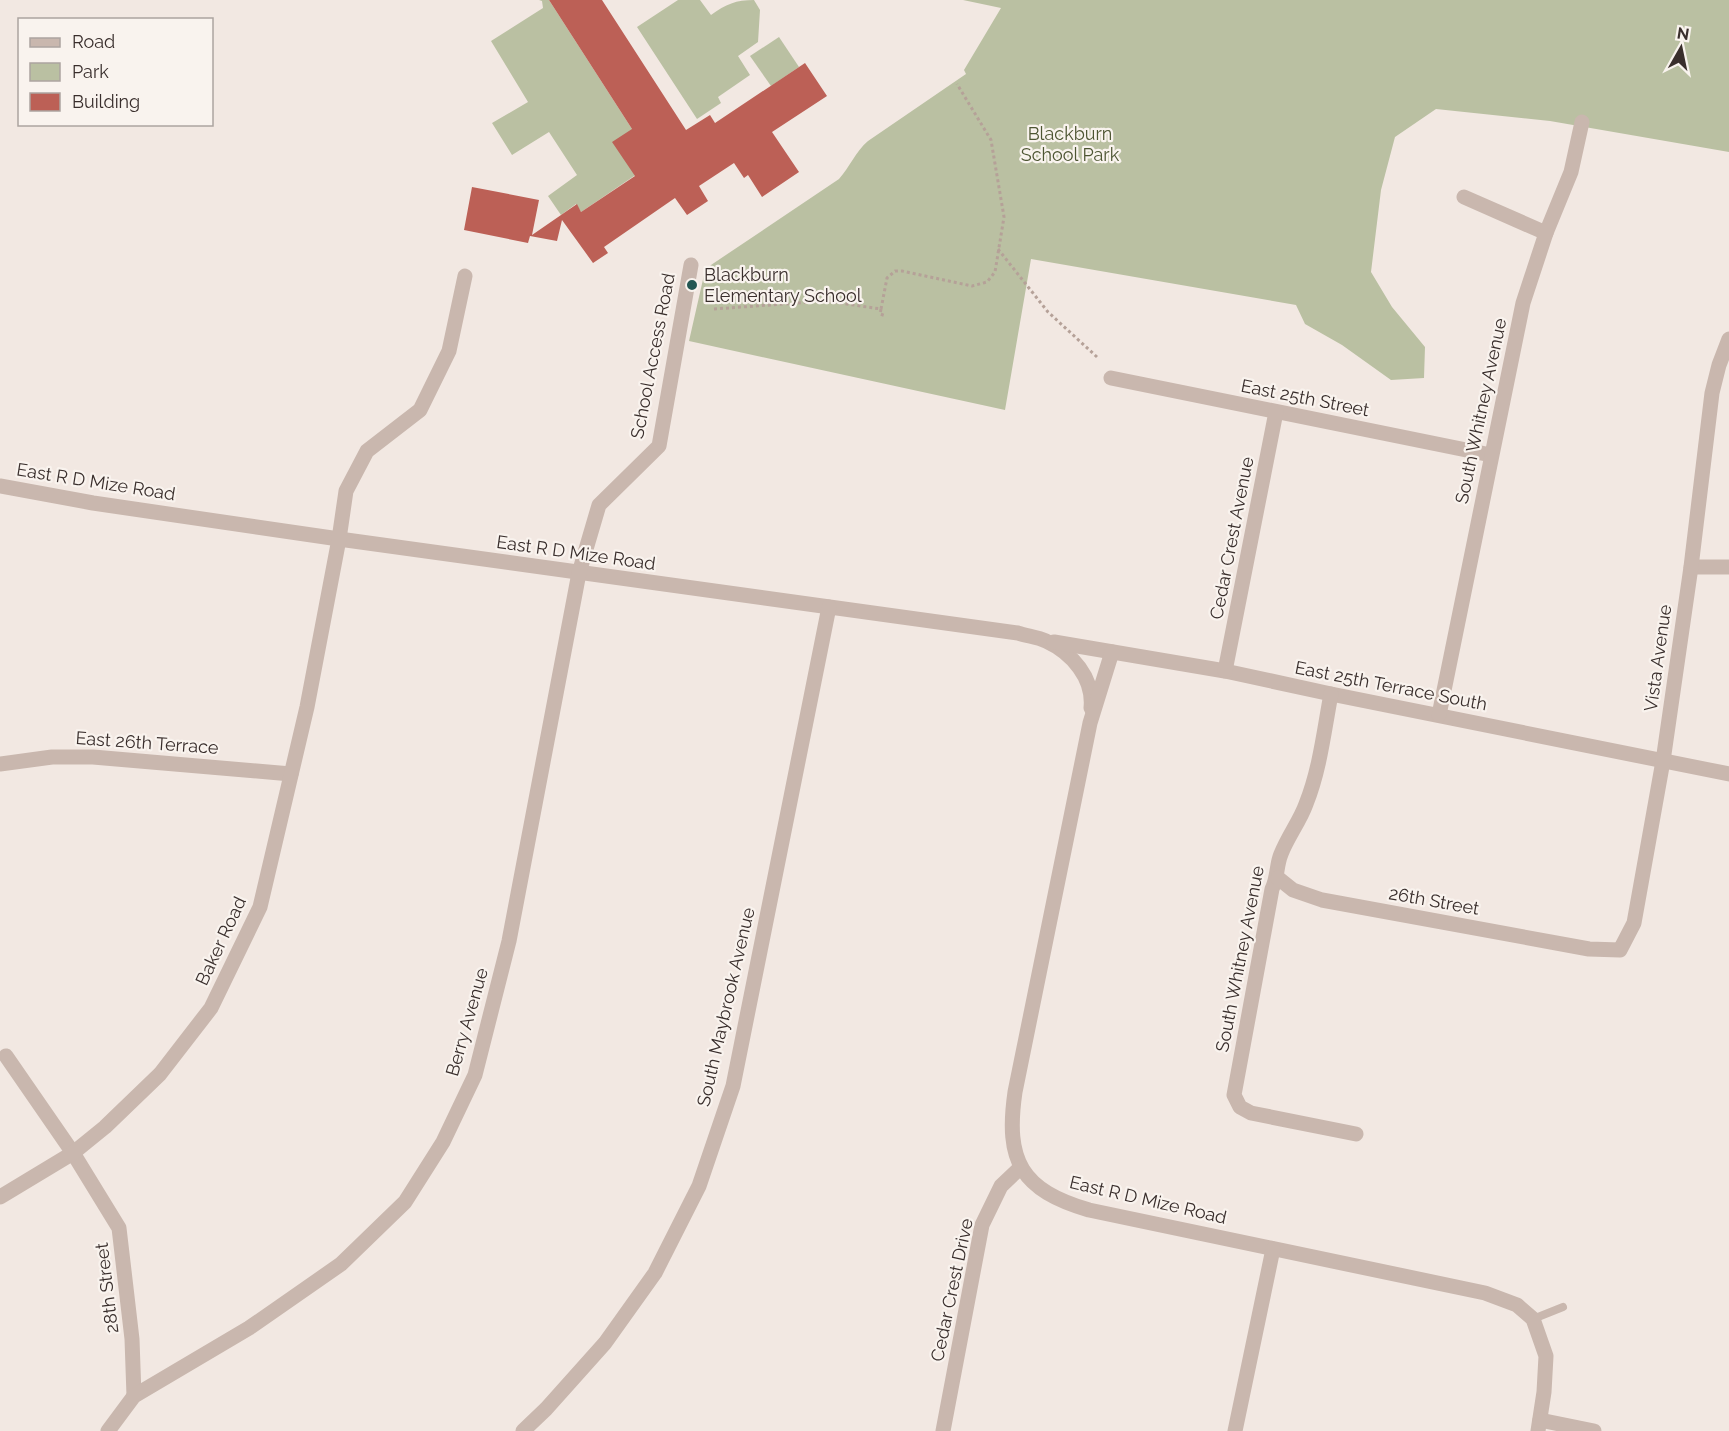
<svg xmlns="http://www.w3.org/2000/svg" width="1729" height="1431" font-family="Raleway,sans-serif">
<rect width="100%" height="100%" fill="#f2e8e2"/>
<g fill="#bac0a2">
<polygon points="539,0 549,0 632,129 668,153 581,212 576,204 561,215 548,196 577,175 549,132 512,155 492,123 528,102 491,41 543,8 542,1"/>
<path d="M678,0H700L711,15C726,4 736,0 754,0L760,10L758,42L738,56L750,75L718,97L721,103L697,119L637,27Z"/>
<path d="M963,0H1729V152L1550,121L1436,109L1395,137L1381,190L1371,272L1392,307L1425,347L1424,378L1391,380L1342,345L1305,324L1296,305L1031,259L1005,410L689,341L704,275L711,265L839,179C850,167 855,152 868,141L966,74L964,70L1001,8Z"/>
<polygon points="779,37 799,67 771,86 750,56"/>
</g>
<polygon fill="#bc6056" points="549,0 602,0 686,130 710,115 715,123 805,63 827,96 772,132 799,172 762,197 748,175 744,178 734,163 699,186 708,201 687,215 675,198 604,247 608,253 593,263 562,220 557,241 530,236 528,243 464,230 472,187 539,200 532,235 577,204 581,212 635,176 612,142 632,129"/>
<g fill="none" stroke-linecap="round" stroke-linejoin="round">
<g stroke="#b5a198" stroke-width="3" stroke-dasharray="3 3" stroke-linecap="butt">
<polyline points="998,249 1048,312 1097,357"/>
<polyline points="714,309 826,301 881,309 887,278 895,271 902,271 972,286 987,282 995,272 1004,217 991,140 957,84"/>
<polyline points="881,309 880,314 886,316"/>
</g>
<polyline stroke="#c9b7ae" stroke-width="8" points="1533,1319 1563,1307"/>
<g stroke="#c9b7ae" stroke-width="15">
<polyline points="1464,197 1546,233"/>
<polyline points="1111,378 1491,455"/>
<path d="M0,486L93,503L339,539L1018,633C1027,636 1038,637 1046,641C1072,653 1094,678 1091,708"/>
<polyline points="1691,567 1729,567"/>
<polyline points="1054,642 1225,671 1331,694 1729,774"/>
<path d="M1112,652L1090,723L1015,1092C1005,1161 1021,1190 1089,1210L1485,1293L1517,1305L1533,1319L1546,1356L1544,1392L1538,1431"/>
<polyline points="1225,671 1276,412"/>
<path d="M1331,694C1324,731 1320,769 1306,804C1300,821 1288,836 1281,854C1276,866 1278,877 1272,889L1234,1095L1240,1107L1251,1113L1356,1134"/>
<polyline points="1439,715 1523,303 1546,233 1571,172 1582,122"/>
<polyline points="0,764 52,757 93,757 291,774"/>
<polyline points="1278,878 1293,890 1322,900 1589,949 1620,950 1634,923 1663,761 1691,567 1712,393 1719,365 1729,339"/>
<polyline points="6,1056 73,1153 119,1228 132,1339 134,1396"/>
<polyline points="0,1197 73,1153 105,1127 160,1074 211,1008 260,907 307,707 339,539 346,491 367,451 420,410 449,351 465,276"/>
<polyline points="1540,1420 1594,1431"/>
<polyline points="108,1431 134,1396 249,1328 341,1264 405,1202 443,1142 475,1075 509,941 579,573 599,505 659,446 691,265"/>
<polyline points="523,1431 546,1409 605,1343 655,1273 699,1186 733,1086 829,607"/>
<polyline points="943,1431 982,1225 1001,1186 1020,1168"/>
<polyline points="1235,1431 1273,1249"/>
</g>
</g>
<circle fill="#245753" stroke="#f9f3ee" stroke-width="2" cx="692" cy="285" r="6"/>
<g text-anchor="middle" stroke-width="4.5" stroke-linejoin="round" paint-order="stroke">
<g font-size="18" fill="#4d5532" stroke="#f9f3ee">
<text x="1070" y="140">Blackburn<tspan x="1070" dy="21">School Park</tspan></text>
</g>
<g font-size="18" fill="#392e2c" stroke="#f9f3ee" text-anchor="start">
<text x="704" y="281">Blackburn<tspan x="704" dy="21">Elementary School</tspan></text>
</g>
<g font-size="18" fill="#392e2c" stroke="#f9f3ee">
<text transform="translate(653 356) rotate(-79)" y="6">School Access Road</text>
<text transform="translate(1305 398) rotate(11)" y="6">East 25th Street</text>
<text transform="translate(1481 411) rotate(-78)" y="6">South Whitney Avenue</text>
<text transform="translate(96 482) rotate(9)" y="6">East R D Mize Road</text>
<text transform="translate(1232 538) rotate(-79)" y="6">Cedar Crest Avenue</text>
<text transform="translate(576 553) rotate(8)" y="6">East R D Mize Road</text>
<text transform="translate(1658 658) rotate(-82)" y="6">Vista Avenue</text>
<text transform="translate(1391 686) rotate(11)" y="6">East 25th Terrace South</text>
<text transform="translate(147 743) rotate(4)" y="6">East 26th Terrace</text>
<text transform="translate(1434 901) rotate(10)" y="6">26th Street</text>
<text transform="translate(221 941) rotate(-65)" y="6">Baker Road</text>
<text transform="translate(1240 959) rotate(-79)" y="6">South Whitney Avenue</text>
<text transform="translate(726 1007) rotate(-77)" y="6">South Maybrook Avenue</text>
<text transform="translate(467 1022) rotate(-74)" y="6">Berry Avenue</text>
<text transform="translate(1148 1200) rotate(13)" y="6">East R D Mize Road</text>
<text transform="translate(107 1288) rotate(-97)" y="6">28th Street</text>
<text transform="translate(952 1290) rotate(-78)" y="6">Cedar Crest Drive</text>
</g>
</g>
<rect x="18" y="18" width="195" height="108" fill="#f9f3ee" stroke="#aca4a0" stroke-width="1.5"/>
<rect x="30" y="38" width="30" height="9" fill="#c9b7ae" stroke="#aca4a0" stroke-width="1.5"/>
<text x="72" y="48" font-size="18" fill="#392e2c">Road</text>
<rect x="30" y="63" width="30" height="18" fill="#bac0a2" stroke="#aca4a0" stroke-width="1.5"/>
<text x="72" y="78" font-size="18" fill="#392e2c">Park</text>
<rect x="30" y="93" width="30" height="18" fill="#bc6056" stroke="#aca4a0" stroke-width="1.5"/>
<text x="72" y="108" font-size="18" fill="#392e2c">Building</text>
<g transform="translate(1681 48) rotate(9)" stroke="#f9f3ee" stroke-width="4.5" paint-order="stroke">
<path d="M0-4.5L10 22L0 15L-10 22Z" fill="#392e2c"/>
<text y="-9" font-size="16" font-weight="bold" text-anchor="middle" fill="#392e2c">N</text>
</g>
</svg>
